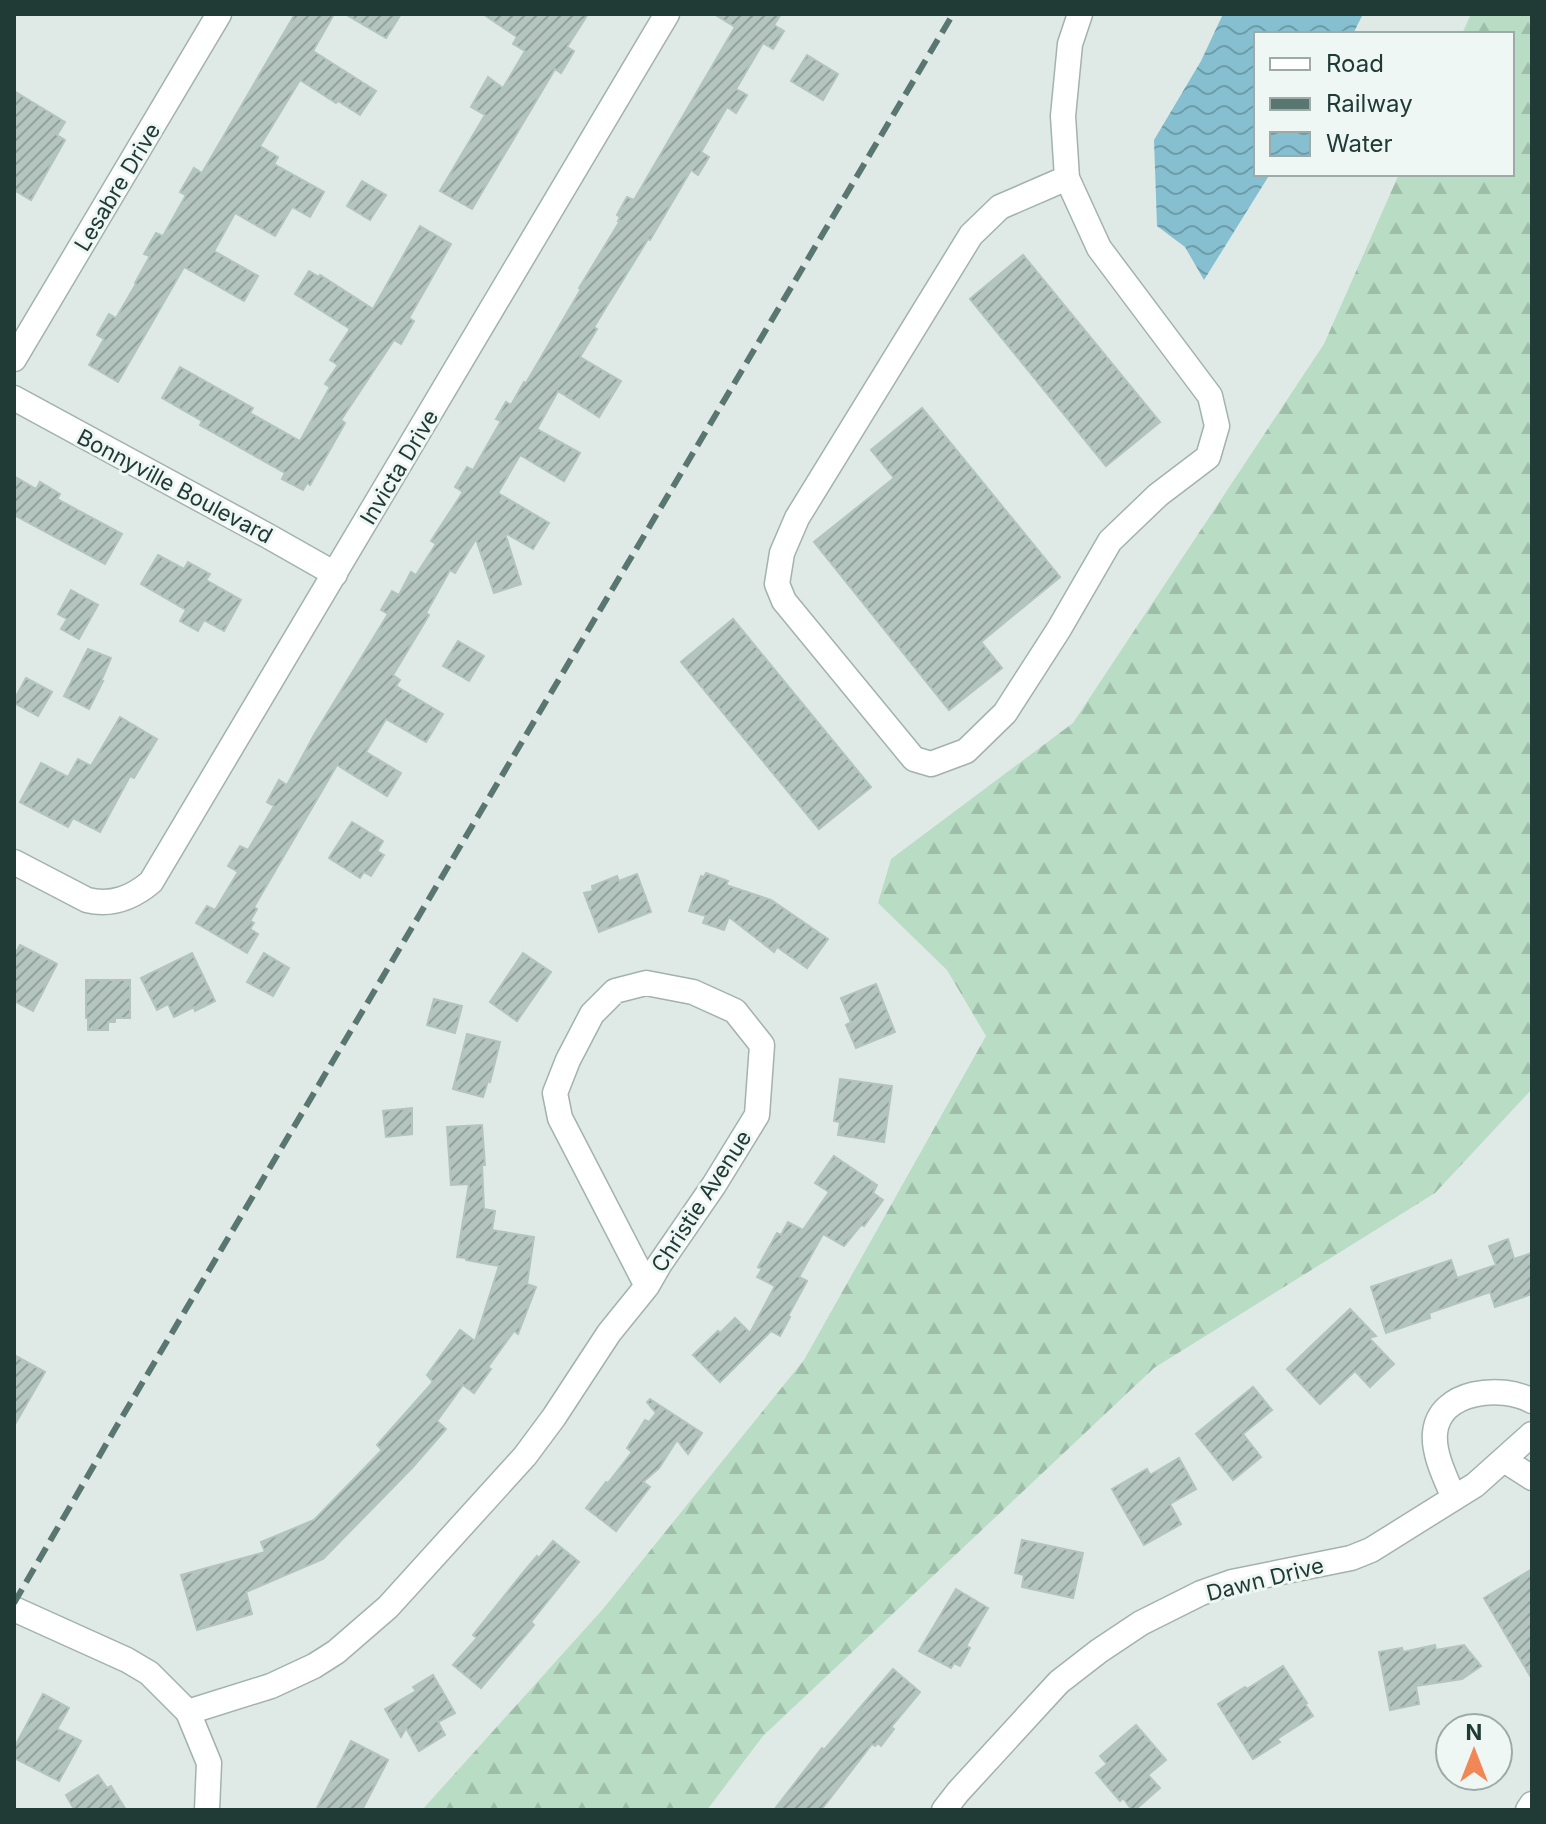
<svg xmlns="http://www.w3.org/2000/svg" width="1546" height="1824" font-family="Inter,sans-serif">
<defs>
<pattern id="forest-firs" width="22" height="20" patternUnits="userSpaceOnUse" patternTransform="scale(2)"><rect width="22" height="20" fill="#b8dcc4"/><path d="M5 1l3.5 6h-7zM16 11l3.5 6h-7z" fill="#9ebea9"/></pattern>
<pattern id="water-waves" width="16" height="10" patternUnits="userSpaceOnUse" patternTransform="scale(2)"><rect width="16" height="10" fill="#86bfd0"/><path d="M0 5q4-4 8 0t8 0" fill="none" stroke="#6d9caa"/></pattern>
<pattern id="building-hatch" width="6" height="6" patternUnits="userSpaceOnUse" patternTransform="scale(2)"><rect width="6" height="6" fill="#b4c5bf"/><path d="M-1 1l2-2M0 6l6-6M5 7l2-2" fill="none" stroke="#92a19c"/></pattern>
</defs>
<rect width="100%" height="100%" fill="#dfeae6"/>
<polygon fill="url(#forest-firs)" points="1471,14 1532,14 1532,1089 1435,1193 1154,1368 763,1736 707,1810 422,1810 603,1609 804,1360 986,1036 947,970 878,903 891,859 1073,723 1324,344 1399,174 1512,174 1512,34 1462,34"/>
<polygon fill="url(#water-waves)" points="1223,14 1363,14 1353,34 1256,34 1256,174 1270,174 1204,280 1185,247 1157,226 1154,140 1201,61"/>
<g fill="url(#building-hatch)" stroke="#b2c4bd" stroke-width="2">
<polygon points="295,14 334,14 313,51 376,91 360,115 338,101 336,103 300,80 260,146 278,157 274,164 324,192 310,217 292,207 275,236 235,213 214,251 258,276 244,301 184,267 118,382 89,365 104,339 97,335 109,314 116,318 136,284 135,283 150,256 144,254 156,233 163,236 186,195 180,192 194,168 202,173"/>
<polygon points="345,14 401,14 386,38"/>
<polygon points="483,14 588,14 567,47 574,51 561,73 555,69 472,209 440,191 485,115 471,107 488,77 503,88 525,51 513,44 517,37"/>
<polygon points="714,14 781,14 774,25 784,31 773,49 763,43 736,89 747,95 736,113 727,107 701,152 709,157 698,175 691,170 650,240 648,239 594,327 597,329 580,357 621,381 599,417 558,391 537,429 580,453 564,481 520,455 498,493 549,523 533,549 505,533 521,584 494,593 476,539 455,573 450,570 426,613 429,615 393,675 400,680 396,686 443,714 426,742 386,719 366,752 401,773 387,796 337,765 254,907 257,909 250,921 254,923 250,929 258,934 247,953 196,923 207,906 215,910 238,872 228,866 240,846 248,850 274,806 267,802 279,780 287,785 314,735 388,614 381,610 392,591 399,595 411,572 416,575 436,544 431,541 463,492 455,487 467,467 473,470 501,421 496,419 506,402 511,405 524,382 526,383 581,289 579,288 620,221 618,221 620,217 617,215 627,197 634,200 735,27"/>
<polygon points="807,55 838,74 823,100 791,81"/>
<polygon points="14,91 65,122 57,135 65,140 31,200 14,190"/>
<polygon points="362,181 386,195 370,220 347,206"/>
<polygon points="420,226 451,244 409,318 414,321 401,344 394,340 341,420 345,423 310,485 307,483 303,490 282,479 285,473 200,425 202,421 162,398 180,367 253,408 250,413 300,441 330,387 325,384 338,365 330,360 350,329 295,294 309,271 319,277 320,275 373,309"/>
<polygon points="1023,255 1160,422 1106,466 970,299"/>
<polygon points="922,408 1060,577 981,642 1002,668 949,710 814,542 894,478 871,450"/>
<polygon points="14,476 36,489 40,482 60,494 57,499 122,534 105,564 14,515"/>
<polygon points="158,555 184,569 188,562 210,574 206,580 241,600 224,631 204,620 198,631 180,621 186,610 141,584"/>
<polygon points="71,590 98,605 79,639 61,629 67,619 58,614"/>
<polygon points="733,619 871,787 819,829 681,662"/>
<polygon points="458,641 484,656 469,681 443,666"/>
<polygon points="88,649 111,658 101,681 103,681 89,709 64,696"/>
<polygon points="26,678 52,692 38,716 14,703 14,700"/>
<polygon points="120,717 157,739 134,778 130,776 100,832 73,818 68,827 20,802 41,763 68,777 78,759 91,766"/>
<polygon points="352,822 383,841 377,851 384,855 371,876 364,872 360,878 329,858"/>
<polygon points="706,873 728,881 726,885 771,900 828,939 807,968 777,947 774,952 729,917 724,930 703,923 706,916 689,911 701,876 704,877"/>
<polygon points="637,874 651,912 599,932 584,893 593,891 592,886 617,876 619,881"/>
<polygon points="20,945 57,964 33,1011 14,1001 14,956"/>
<polygon points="192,953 215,1001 195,1011 194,1007 174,1017 168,1004 157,1010 141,978"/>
<polygon points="264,953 289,968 273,996 247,982"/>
<polygon points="523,953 551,972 517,1021 490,1002"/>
<polygon points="86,980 130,980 130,1018 115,1018 115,1022 108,1022 108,1030 88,1030 88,1018 86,1018"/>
<polygon points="876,984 895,1032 856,1048 846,1025 851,1022 841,998"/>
<polygon points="434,999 462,1006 455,1033 427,1025"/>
<polygon points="467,1034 500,1042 490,1082 488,1081 483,1097 453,1089"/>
<polygon points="840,1079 892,1086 884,1142 838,1135 840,1122 834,1121"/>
<polygon points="412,1108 412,1134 386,1137 383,1111"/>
<polygon points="482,1125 485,1165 482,1165 484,1209 495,1211 492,1230 534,1237 527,1284 536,1287 518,1334 514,1331 488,1367 491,1369 474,1393 463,1385 437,1421 446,1429 412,1468 323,1559 246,1592 252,1614 197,1630 181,1575 265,1552 261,1542 314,1520 382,1450 377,1445 433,1382 427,1375 460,1330 475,1341 499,1266 466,1260 466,1258 457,1257 469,1184 451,1185 447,1127"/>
<polygon points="834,1156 877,1185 873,1193 883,1200 864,1226 861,1225 844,1246 823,1234 799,1277 807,1281 788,1316 790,1317 780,1336 771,1331 720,1382 693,1355 718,1331 720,1333 735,1318 750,1333 775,1286 757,1277 762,1269 758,1267 777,1233 781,1235 788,1222 803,1230 829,1192 815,1183"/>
<polygon points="1508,1239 1514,1259 1532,1253 1532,1294 1495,1307 1490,1292 1429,1313 1430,1318 1386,1333 1371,1287 1451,1260 1457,1278 1496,1265 1489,1246"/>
<polygon points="1350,1309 1376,1336 1369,1338 1394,1364 1370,1387 1355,1371 1320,1404 1287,1369"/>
<polygon points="14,1355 45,1372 14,1426"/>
<polygon points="1253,1387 1272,1410 1243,1434 1261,1457 1233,1480 1196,1434"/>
<polygon points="650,1399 702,1433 688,1454 677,1440 659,1468 643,1482 650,1487 616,1531 586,1508 606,1482 608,1483 632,1452 627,1448 645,1420 649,1422 656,1413 647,1402"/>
<polygon points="1179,1458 1196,1489 1170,1504 1181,1524 1144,1545 1112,1489 1147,1469 1150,1475"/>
<polygon points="1022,1540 1083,1553 1073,1598 1022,1587 1024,1575 1015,1573"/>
<polygon points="553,1541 579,1562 531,1622 534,1625 481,1688 453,1665 477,1638 473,1635 526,1569 537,1556 539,1558"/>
<polygon points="1532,1569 1532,1679 1484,1598"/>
<polygon points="956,1589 988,1608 966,1646 970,1648 960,1666 954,1663 951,1668 919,1651"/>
<polygon points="1435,1645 1436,1650 1464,1645 1481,1666 1462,1679 1416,1686 1419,1704 1390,1710 1379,1652 1402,1648 1403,1652"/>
<polygon points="1283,1666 1307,1703 1305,1704 1313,1716 1277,1739 1280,1742 1253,1759 1218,1704 1245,1687 1247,1689"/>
<polygon points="893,1669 920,1692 891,1727 894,1729 881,1746 878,1743 875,1746 872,1744 821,1810 774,1810 822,1748 824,1750"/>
<polygon points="433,1675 455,1713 438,1722 445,1735 419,1751 406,1728 401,1737 385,1709 416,1691 413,1687"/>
<polygon points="43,1694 69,1708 57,1729 81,1741 59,1781 14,1758 14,1748"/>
<polygon points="1136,1725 1166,1760 1148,1775 1160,1788 1135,1810 1132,1810 1123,1798 1120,1801 1096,1773 1107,1764 1100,1756"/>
<polygon points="351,1741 388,1760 362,1810 316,1810"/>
<polygon points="98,1775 107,1788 111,1786 126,1810 73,1810 74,1809 66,1795"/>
</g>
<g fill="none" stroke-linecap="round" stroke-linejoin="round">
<defs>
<g id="minor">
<polyline points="1067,178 1000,207 971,235 797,518 782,553 777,584 784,601 914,759 931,764 966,751 1005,713 1059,629 1110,541 1158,495 1208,457 1217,426 1210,396 1099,248 1067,178 1063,116 1070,44 1080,14"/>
<polyline points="14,359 219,14"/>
<polyline points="14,398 268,536 335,574"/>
<path d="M14,862L87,900C112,906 132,898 151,882L667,14"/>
<polyline points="1504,1460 1532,1478"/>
<path d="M1454,1498C1446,1479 1433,1454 1435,1433C1439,1390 1502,1384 1532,1401"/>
<polyline points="14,1609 127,1660 149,1673 188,1712 209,1763 207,1810"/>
<polyline points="188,1712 271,1686 314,1666 336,1652 388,1607 525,1456 554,1417 609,1333 647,1286 659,1265 714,1185 757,1115 762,1045 735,1011 693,992 646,983 615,991 592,1014 568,1060 555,1093 560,1118 647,1286"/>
<polyline points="944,1810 958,1792 1059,1682 1099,1651 1141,1623 1201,1593 1232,1582 1351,1558 1371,1550 1475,1485 1532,1434"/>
<polyline points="1528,1810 1532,1804"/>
</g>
</defs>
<use href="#minor" stroke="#a2b2ad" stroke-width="27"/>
<use href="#minor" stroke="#fff" stroke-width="24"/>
<polyline stroke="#5a7670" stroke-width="6" stroke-dasharray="16 8" stroke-linecap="butt" points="14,1603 115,1429 953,14"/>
</g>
<g text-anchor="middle" stroke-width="6" stroke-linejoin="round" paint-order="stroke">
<g font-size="22" fill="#203a35" stroke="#eff7f4">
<text transform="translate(117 187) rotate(-59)" y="8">Lesabre Drive</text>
<text transform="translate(399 467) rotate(-59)" y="8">Invicta Drive</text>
<text transform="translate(175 486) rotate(28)" y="8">Bonnyville Boulevard</text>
<text transform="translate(701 1201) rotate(-57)" y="8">Christie Avenue</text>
<text transform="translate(1265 1579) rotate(-14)" y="8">Dawn Drive</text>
</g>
</g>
<rect width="1546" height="1824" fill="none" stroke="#203a35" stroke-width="32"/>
<rect x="1254" y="32" width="260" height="144" fill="#eff7f4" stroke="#9caba8" stroke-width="2"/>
<rect x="1270" y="58" width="40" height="12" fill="#ffffff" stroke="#9caba8" stroke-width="2"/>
<text x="1326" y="72" font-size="24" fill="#203a35">Road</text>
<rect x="1270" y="98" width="40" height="12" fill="#5a7670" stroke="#9caba8" stroke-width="2"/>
<text x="1326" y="112" font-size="24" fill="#203a35">Railway</text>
<rect x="1270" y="132" width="40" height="24" fill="url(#water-waves)" stroke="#9caba8" stroke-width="2"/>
<text x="1326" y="152" font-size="24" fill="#203a35">Water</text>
<g transform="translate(1474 1752)"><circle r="38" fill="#eff7f4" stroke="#9caba8" stroke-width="2"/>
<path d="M0-6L14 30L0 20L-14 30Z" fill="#f18756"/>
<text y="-12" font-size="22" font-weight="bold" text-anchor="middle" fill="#203a35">N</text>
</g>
</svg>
